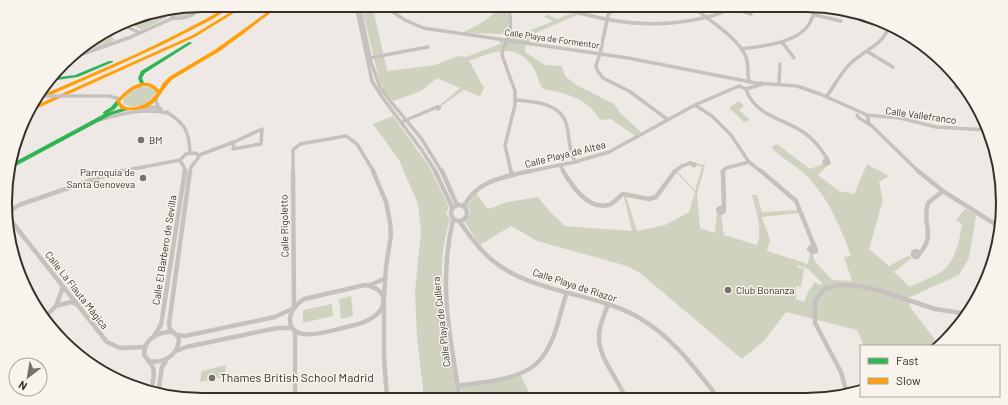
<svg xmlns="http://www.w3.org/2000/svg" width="1008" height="405" font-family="Barlow,sans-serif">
<rect width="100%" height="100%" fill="#eee9e5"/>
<g fill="#d0d2c0" fill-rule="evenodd">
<path d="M361,5H377L384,9L374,13L387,71L435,65L458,56L466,57L500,44V41L526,44L525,52L545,65L562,66L565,76L575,84L614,104L620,113L641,132L635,136L611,119L600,120C587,98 566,93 543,89C538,82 537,72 532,66C514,41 491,53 469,61C475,69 478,79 484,88L480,96L464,90L441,106V104L460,88L437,78L421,91L393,101L383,89L379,79Z"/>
<path d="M494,5H504C509,19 511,20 505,34L462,33L483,22L494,13Z"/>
<polygon points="592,5 600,5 531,35 529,43 507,40 553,21 544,17 547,14 557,19"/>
<polygon points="193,7 194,11 187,16 174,17 171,14 174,10"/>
<polygon points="166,11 166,18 142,30 127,22 139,16"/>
<polygon points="107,34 115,39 111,42 72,55"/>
<path d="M139,87H150L156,91V94C148,104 136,111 124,104L123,99L129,92Z"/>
<polygon points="739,101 744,106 739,110 750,120 744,122 729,108"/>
<path d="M393,116L429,166L449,208L446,213L450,220C431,277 450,342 459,399H424L417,337L415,291L421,232L418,204L399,160L373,124Z"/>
<path d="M777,144L810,169L823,164L827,166L818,175L839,191L854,194L867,164L889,176L879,182L883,200L869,249L889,266L908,256L912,258L894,272L910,287C918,283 940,274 946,268C956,257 960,239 962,224L956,220L965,209L976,215L969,258L959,275L908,298L910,307L940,346H864L857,330L786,312L765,340L742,359L640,273L627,266L537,241L511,226L480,245L464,221L470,214V210L467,206L476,193L488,209L508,202L538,197L549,211L565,226L632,231L624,197L626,196L637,231L665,225L689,212L695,192L676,172L677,171L695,190L702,167L695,165V163L705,165L697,195L700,228L715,233L717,212L721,214L724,235L757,245C763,230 756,211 752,195H757L762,212L798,210L800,213L762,217L770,240L767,251L808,264L810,253L813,254L814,260L832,280L852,281L844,257L851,256C841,228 829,200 809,178C797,166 782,159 771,147ZM797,265L808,269L822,283L819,285L815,282L809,290L804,302L796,299L787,312L796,299V286L801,287L804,269L797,267Z"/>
<polygon points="351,296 353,316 341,319 339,299"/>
<polygon points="332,304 333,316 303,323 303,310"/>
<polygon points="226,365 225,377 200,382 202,371"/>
<polygon points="521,376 532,399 463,399 461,387"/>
</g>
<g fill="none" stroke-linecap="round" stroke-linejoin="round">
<g stroke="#c7c1be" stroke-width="3.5">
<polyline points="356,5 372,81 382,97 421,149 436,172"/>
<polyline points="359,5 371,62 380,87 391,102 421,138 442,172"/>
<polyline points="382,5 405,20 423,28 628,58 756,83 797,86 820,94 865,114 868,117 869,124"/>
<polyline points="460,5 486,11 510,12"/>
<path d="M507,5C512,18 512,30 506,43C504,48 502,50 502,55L515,91V105L505,145L511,172"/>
<path d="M555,5C602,22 653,30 703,18C714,16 725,13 733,5"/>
<polyline points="617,5 608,15 600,54 596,65 597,70 603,78 629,91 667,119"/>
<path d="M690,5C706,18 738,37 746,57C749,65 747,74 749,82"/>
<polyline points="731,7 751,14"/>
<polyline points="172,10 170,14 173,18"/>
<polyline points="393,11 406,5"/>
<polyline points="815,15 841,21"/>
<path d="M173,18C182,19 190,18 197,11L195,6"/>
<polyline points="123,25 140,33"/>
<polyline points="782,42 794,58"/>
<path d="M741,49C763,46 804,43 812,18C814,15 814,10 814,6"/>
<polyline points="868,52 893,67"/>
<polyline points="369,58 428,47"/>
<polyline points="68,59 131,37 173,18"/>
<polyline points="779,84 780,64"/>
<polyline points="739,86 746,89 763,84"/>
<polyline points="956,87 962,89"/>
<path d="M746,89C754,116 786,119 806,134C815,141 822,150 828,160"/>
<polyline points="80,96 109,96 119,99"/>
<path d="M827,96C835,85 841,72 851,63C864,50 882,46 889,27"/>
<polyline points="157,97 156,102 159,108"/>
<path d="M515,100C532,101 560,103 566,123C570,137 568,148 575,162"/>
<polyline points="695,105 712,116 731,135 749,162 762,172"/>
<polygon points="437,107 440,107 438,109"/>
<polyline points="142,108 154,107 161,109"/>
<path d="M167,112C185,124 189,131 190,152"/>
<polyline points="857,115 859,118 872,126 919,172"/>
<polyline points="866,115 900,118 936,127 986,130"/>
<path d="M100,120C123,113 144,108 168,113"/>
<polyline points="404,121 437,107"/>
<polygon points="262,129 261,144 233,149 234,142"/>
<polyline points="199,155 234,142"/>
<polygon points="825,160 828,160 829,163 826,164 824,162"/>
<polygon points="690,163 695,164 694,166"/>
<polyline points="560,165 564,172"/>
<polyline points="117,172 180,160"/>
<polyline points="184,172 185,169 180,160 186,154 196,153 199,157 191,167 190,172"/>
<polyline points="293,172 293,150 300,144 346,136 357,144 374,172"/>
<polyline points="526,172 575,162 609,152 695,105 739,86"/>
<polyline points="674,172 682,166 690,163"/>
<polyline points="722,172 726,168 749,162"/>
</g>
<g stroke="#c7c1be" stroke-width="4.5">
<polyline points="293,171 294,306"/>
<polyline points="373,171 386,202 390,222 391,235 386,267 384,296"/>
<polyline points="435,171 452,207"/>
<polyline points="442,171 457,205"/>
<polyline points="511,171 512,175"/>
<path d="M563,171C572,186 588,210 608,205C614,204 618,197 623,194L649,199L656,197L675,171"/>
<polyline points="723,171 724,209"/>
<polyline points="761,171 796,201 815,248"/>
<polyline points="918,171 943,191 998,226"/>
<circle cx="459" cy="213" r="8"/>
<path d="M464,206C477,180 504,177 530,171"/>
<polygon points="720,208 724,209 723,212 720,213 718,210"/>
<polyline points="8,217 107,342 120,348 144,347"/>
<polyline points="10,218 10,211 19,205 109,174 122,171"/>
<path d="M453,220C438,283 450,337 460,399"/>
<path d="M459,221C469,235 479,249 492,260C531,293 592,292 636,316C671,335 695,368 719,399"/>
<polygon points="811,247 815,248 816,251 812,252 809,249"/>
<circle cx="916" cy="254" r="3"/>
<path d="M919,254C937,234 921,224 928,203L943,191"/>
<path d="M365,285C387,289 390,306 372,318C364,324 353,325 343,328C329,331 292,344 290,321C289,311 297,304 304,299Z"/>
<polyline points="370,285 384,279"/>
<path d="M608,304C605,314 600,323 599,334C597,357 618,378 626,399"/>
<polyline points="56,306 71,302 76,304"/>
<polyline points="384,307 384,356 387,399"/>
<polyline points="44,318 56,306 63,287"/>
<polyline points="295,331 295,400"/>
<polyline points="177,335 185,336 275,317 292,309"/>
<polyline points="154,336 161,325 185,171"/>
<polyline points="176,351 186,347 277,328 292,328"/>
<path d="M148,361C164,364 179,355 179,338L170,329L169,324L190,171"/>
<path d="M458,386C486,381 529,381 545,353C557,335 560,312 567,292"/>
<path d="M151,392C154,373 158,370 144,355C144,339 158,331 173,332"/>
<polyline points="158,393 162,367 166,361"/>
<polyline points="847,394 841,372 815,323 815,301 824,289 840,285 859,286 881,291 935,309 968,314"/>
</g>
<g fill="#30b455" fill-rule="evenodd">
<polygon points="189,42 190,42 192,43 145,73 142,78 145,85 143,86 141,86 138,78 141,71"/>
<polygon points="109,61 113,61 113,62 78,77 50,81 52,78 75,75"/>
<polygon points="118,100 120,101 120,103 115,109 110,112 126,107 128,109 128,110 111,115 12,168 9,169 11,164 104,114 103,113 103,112 111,107 116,101"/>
</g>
<g fill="#ff9f0a" fill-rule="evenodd">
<path d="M230,5H235L211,20L162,45L112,68L37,101H34L37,97C103,69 168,42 230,5Z"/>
<polygon points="242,5 247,5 195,37 29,112 30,108 193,35"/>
<path d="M277,5H281L243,34L220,51L173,79C166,85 162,93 157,99C149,110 133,112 121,109L116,102C124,90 146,73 159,90L163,83L169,77L216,49ZM144,86C150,86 153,88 157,93C149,104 138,109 125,107L120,102C126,94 134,88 144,86Z"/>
</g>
<polyline stroke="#c7c1be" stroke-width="3.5" points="38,96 80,96"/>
</g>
<g fill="#78706c" stroke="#f9f3ed" stroke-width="1.5">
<circle cx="141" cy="140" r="4"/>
<circle cx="143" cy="178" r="4"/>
<circle cx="728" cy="290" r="4"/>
<circle cx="212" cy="378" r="4"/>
</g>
<g text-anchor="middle" stroke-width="3" stroke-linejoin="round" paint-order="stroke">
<g font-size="9" fill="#382f2b" stroke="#f9f3ed">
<text transform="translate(552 39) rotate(8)" y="3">Calle Playa de Formentor</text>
</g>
<g font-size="10" fill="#382f2b" stroke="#f9f3ed">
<text transform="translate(921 115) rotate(8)" y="4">Calle Vallefranco</text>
<text transform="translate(565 154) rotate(-14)" y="4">Calle Playa de Altea</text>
<text transform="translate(284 226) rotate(-91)" y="4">Calle Rigoletto</text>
<text transform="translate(164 250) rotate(-81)" y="4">Calle El Barbero de Sevilla</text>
<text transform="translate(575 285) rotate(18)" y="4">Calle Playa de Riazor</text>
<text transform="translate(77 290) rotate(52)" y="4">Calle La Flauta Mágica</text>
<text transform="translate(441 322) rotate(-97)" y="4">Calle Playa de Cullera</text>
</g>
<g font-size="10" fill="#382f2b" stroke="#f9f3ed" text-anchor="start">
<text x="149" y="144">BM</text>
<text x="135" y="176" text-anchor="end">Parroquia de<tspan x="135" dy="12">Santa Genoveva</tspan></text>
<text x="736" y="294">Club Bonanza</text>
</g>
<g font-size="12" fill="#382f2b" stroke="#f9f3ed" text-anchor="start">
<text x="220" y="382">Thames British School Madrid</text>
</g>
</g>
<path d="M0 0H1008V405H0ZM202 12H806A190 190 0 0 1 996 202V203A190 190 0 0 1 806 393H202A190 190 0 0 1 12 203V202A190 190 0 0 1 202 12Z" fill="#f9f3ed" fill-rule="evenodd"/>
<path fill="none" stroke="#382f2b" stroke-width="2" d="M202 12H806A190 190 0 0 1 996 202V203A190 190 0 0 1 806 393H202A190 190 0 0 1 12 203V202A190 190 0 0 1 202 12Z"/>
<rect x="860" y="345" width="140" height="52" fill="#f9f3ed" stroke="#aca59f"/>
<rect x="868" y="358" width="20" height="6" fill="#30b455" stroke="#aca59f"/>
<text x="896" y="365" font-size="12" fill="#382f2b">Fast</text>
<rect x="868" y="378" width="20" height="6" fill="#ff9f0a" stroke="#aca59f"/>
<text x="896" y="385" font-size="12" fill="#382f2b">Slow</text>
<g transform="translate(28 377) rotate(211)"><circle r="19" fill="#f9f3ed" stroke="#aca59f"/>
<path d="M0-3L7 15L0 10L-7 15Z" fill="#78706c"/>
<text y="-6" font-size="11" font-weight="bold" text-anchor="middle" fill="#382f2b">N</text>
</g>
</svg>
